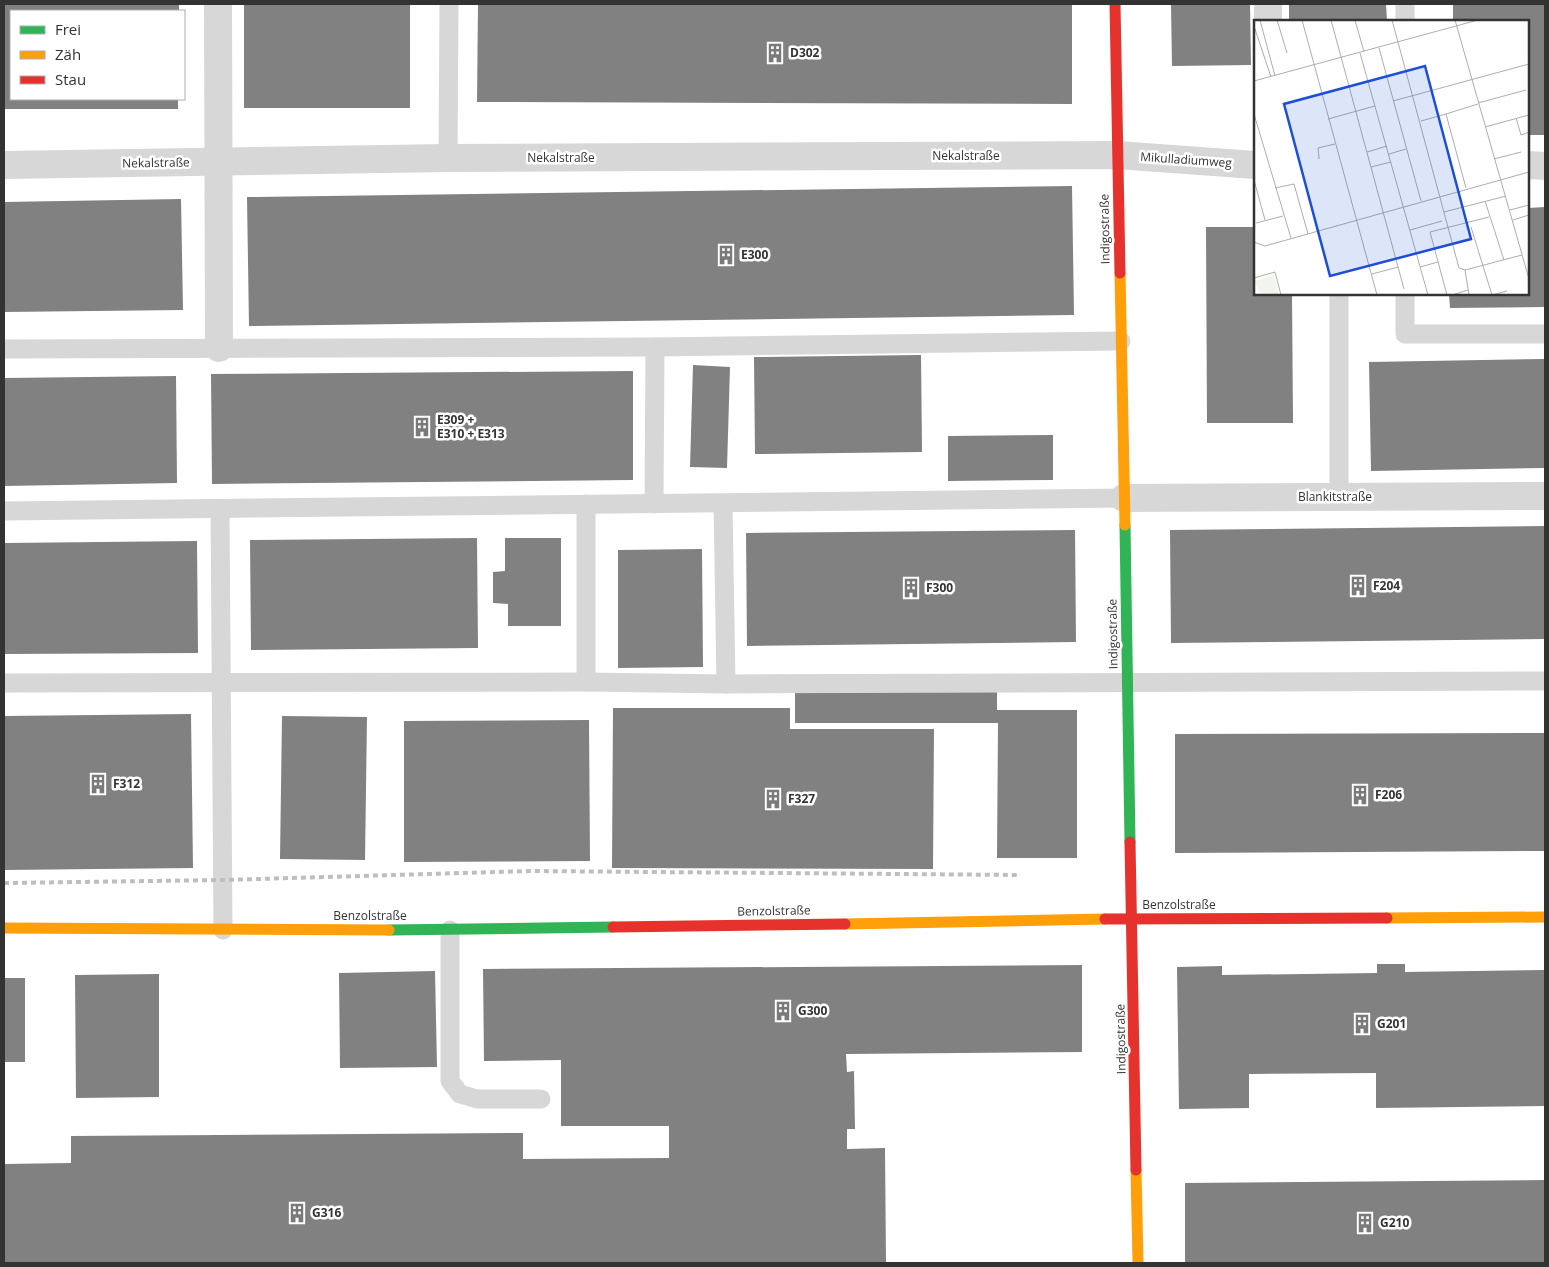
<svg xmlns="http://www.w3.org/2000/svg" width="1549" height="1267" font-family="'Open Sans',sans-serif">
<rect width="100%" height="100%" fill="#fff"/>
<g fill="#818181">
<polygon points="4,4 179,4 179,11 11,11 11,99 178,99 178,109 4,109"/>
<rect x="244" y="4" width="166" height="104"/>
<polygon points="478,4 1072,4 1072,104 477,102"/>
<polygon points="1171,4 1250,4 1251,65 1172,66"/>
<polygon points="1289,4 1386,4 1387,21 1289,21"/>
<polygon points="1453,4 1545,4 1545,135 1528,135 1528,21 1453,21"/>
<polygon points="1072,186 1074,315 249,326 247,197"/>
<polygon points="181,199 183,310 4,312 4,202"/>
<polygon points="1545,207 1545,307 1450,308 1449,294 1528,294 1528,208"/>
<polygon points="1206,227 1255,227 1255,294 1292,294 1293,423 1207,423"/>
<polygon points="921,355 922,452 755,454 754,357"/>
<polygon points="1545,359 1545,468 1371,471 1369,362"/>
<polygon points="693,365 730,367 727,468 690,467"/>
<polygon points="633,371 633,480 212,484 211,374"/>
<polygon points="176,376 177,483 4,486 4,378"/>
<polygon points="1053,435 1053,480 948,481 948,436"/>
<polygon points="1545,526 1545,639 1171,643 1170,530"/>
<polygon points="1075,530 1076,642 747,646 746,533"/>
<polygon points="477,538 478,648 251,650 250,540"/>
<polygon points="505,538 561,538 561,626 508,626 508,604 493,603 493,572 505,571"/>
<polygon points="197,541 198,653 4,654 4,543"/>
<polygon points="702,549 703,667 618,668 618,550"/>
<polygon points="795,685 997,685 997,710 1077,710 1077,858 997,858 998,723 795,723"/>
<polygon points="613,708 790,708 790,729 934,729 933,869 612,868"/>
<polygon points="191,714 193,868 4,870 4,716"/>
<polygon points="282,716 367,717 365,860 280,859"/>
<polygon points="589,720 590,861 404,862 404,721"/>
<polygon points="1545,733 1545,851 1175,853 1175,734"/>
<polygon points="1377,964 1405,964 1405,972 1545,970 1545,1106 1376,1108 1376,1073 1249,1074 1249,1108 1179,1109 1177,967 1222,966 1222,975 1377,973"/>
<polygon points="1082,965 1082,1052 846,1054 847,1072 854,1071 855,1129 847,1129 847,1149 885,1148 886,1263 4,1263 4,1164 71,1163 71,1136 523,1133 523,1159 669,1158 669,1126 561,1126 561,1060 484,1061 483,969"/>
<polygon points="435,971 437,1067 340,1068 339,973"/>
<polygon points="159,974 159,1097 76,1098 75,975"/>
<rect x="4" y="978" width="21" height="84"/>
<polygon points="1545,1180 1545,1263 1185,1263 1185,1183"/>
</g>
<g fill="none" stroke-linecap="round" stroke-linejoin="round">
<g stroke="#d7d7d7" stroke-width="19">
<polyline points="1405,21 1405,4"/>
<polyline points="448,158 449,4"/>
<polyline points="1339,294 1339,497"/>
<polyline points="1405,294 1405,334 1545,334"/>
<polyline points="4,349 655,347 1121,341"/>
<polyline points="723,503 726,684"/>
<polyline points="654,504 655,347"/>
<polyline points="220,509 223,930"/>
<polyline points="4,511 1124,498"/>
<polyline points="586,682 586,504"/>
<polyline points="4,683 586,682 726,684 1545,681"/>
<polyline points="450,930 450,1081 460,1094 477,1099 541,1099"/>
</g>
<g stroke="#d7d7d7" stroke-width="28">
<polyline points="218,4 219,348"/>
<polyline points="1268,21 1268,4"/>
<polyline points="4,165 448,158 1117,155 1255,165"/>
<polyline points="1528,165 1545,166"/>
<polyline points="1124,498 1545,496"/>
</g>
<g stroke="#30b455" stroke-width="11">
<polyline points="1125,525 1130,842"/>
<polyline points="389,930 613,927"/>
</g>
<g stroke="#ff9f0a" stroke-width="11">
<polyline points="1120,273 1125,525"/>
<polyline points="1387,918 1545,917"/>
<polyline points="845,924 1105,919"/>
<polyline points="4,928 389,930"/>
<polyline points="1136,1170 1138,1263"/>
</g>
<g stroke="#e5322d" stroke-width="11">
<polyline points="1115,4 1120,273"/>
<polyline points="1130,842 1136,1170"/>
<polyline points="1105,919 1387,918"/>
<polyline points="613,927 845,924"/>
</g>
<polyline stroke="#bebebe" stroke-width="4" stroke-dasharray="5 4" stroke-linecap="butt" points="4,883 223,880 531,871 1021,875"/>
</g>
<defs>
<symbol id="building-bare" viewBox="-9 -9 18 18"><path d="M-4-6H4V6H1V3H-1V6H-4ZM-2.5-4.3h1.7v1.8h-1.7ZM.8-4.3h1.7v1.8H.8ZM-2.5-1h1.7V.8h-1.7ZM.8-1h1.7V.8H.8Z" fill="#7a7a7a" stroke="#fff" stroke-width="2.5" paint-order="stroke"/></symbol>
</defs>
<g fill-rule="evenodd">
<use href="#building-bare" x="761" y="39" width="28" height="28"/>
<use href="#building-bare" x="712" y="241" width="28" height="28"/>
<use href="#building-bare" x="408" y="413" width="28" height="28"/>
<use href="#building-bare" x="1344" y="572" width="28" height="28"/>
<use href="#building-bare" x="897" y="574" width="28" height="28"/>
<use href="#building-bare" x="84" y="770" width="28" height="28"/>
<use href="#building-bare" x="1346" y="781" width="28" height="28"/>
<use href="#building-bare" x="759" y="785" width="28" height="28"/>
<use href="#building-bare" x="769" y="997" width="28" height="28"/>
<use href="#building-bare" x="1348" y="1010" width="28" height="28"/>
<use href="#building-bare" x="283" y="1199" width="28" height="28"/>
<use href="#building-bare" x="1351" y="1209" width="28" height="28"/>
</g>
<g text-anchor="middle" stroke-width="5" stroke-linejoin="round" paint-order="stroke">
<g font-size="12" font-weight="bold" fill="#333" stroke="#fff" text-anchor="start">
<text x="790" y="57">D302</text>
<text x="741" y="259">E300</text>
<text x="437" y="424">E309 +<tspan x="437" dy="14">E310 + E313</tspan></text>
<text x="1373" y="590">F204</text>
<text x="926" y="592">F300</text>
<text x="113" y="788">F312</text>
<text x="1375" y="799">F206</text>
<text x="788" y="803">F327</text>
<text x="798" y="1015">G300</text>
<text x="1377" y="1028">G201</text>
<text x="312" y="1217">G316</text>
<text x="1380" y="1227">G210</text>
</g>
<g font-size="12" fill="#333" stroke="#fff">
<text x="966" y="160">Nekalstraße</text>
<text x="561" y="162">Nekalstraße</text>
<text transform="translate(1186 160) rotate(4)" y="4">Mikulladiumweg</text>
<text transform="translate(156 163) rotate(-1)" y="4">Nekalstraße</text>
<text transform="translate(1105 229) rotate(-91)" y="4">Indigostraße</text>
<text x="1335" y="501">Blankitstraße</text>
<text transform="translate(1113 634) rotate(-91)" y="4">Indigostraße</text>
<text x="1179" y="909">Benzolstraße</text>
<text transform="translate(774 911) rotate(-1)" y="4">Benzolstraße</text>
<text x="370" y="920">Benzolstraße</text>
<text transform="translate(1121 1039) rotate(-91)" y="4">Indigostraße</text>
</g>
</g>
<g transform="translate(1254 20)">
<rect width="275" height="275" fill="#fff"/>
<path d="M20,255L25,275H7L0,261Z" fill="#f1f5ed"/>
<path fill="none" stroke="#adadad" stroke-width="1" d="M6,0L21,56M23,0L33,33M48,0L123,275M77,0L150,269M101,0L110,32M138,0L205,248L211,250M201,0L275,259M0,6L17,57M125,28L167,181M106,33L174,275M0,61L224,0M139,81L275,44M224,83L272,70M0,94L37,218M262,98L267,115L275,112M74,99L121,86M167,101L192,94M231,107L275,95M113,132L133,126M135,134L152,129M65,139L64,128L81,124M240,139L267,132M117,147L137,142M0,160L11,200M21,168L40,164L54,214M212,168L192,94L224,84M231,181L250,240M256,190L275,185M190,192L252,176M259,200L275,195M2,203L29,196M217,207L238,275L253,271M156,210L188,201M0,222L11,226L275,152M166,247L184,242M118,254L144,247M0,258L21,252L27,275M193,275L176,212L235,197M198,275L214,270M215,275L211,250L268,235"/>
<path fill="#1d4ed8" fill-opacity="0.15" stroke="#1d4ed8" stroke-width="2.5" d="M171,46L217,219L76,256L30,84Z"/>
<rect width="275" height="275" fill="none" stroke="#333" stroke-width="2.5"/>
</g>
<rect width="1549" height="1267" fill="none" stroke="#333333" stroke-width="10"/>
<rect x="10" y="10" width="175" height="90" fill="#ffffff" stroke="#adadad"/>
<rect x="20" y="26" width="25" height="8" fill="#30b455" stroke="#adadad"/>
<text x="55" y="35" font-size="15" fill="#333333">Frei</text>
<rect x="20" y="51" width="25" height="8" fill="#ff9f0a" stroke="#adadad"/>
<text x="55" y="60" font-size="15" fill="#333333">Zäh</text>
<rect x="20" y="76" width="25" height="8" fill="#e5322d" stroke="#adadad"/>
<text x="55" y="85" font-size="15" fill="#333333">Stau</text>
</svg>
